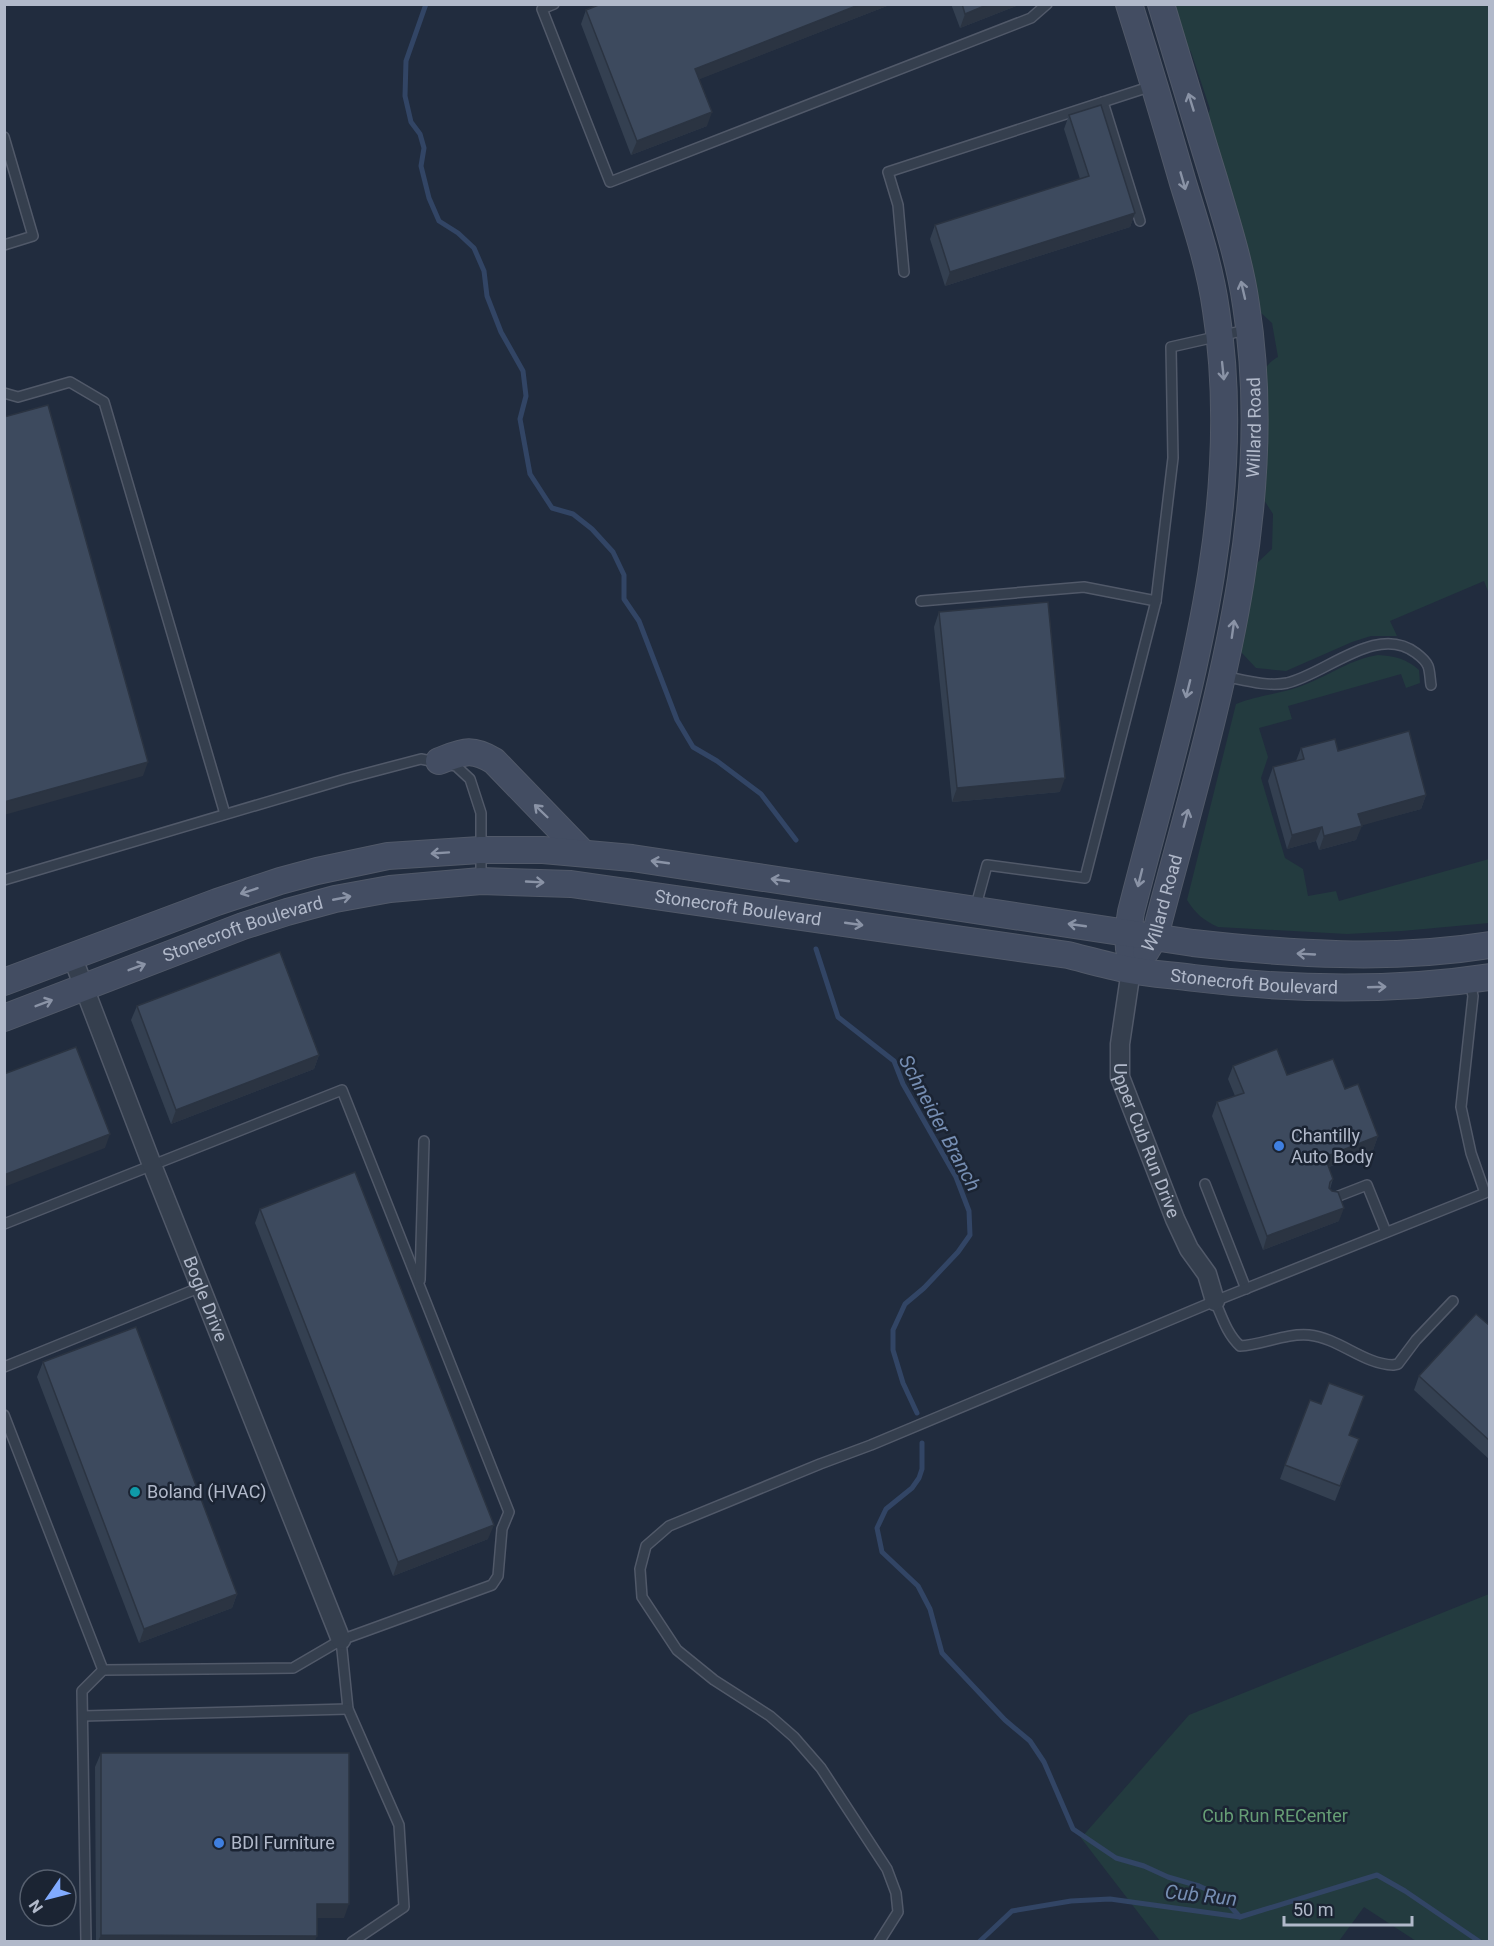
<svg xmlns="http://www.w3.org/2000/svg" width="1494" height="1946" font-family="Roboto,sans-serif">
<rect width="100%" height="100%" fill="#212c3e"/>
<g fill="#233b3f">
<path d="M1171,5H1489V594L1484,581L1390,621L1397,636H1371L1352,642L1286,671L1256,668L1241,652V640L1257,563L1272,549L1273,514L1264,500L1266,469L1263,377C1265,367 1269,362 1278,357L1272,323L1261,313L1254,295L1206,119L1210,109L1191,52L1179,36Z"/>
<path d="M1378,655C1395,656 1407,659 1419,670L1420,683L1406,688L1401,674L1288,706L1292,719L1259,728L1268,757L1261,778L1285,858L1303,869L1308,896L1336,891L1339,901L1489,859V923L1402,931L1347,934L1218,927C1203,920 1196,914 1187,900L1236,704C1258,695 1282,694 1304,685C1330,675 1351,659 1378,655Z"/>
<polygon points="1489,1594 1489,1941 1416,1941 1364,1907 1339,1941 1160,1941 1081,1838 1189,1715"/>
</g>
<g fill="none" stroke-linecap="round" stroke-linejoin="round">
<g stroke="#324565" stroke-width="5">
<polyline points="426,4 406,61 405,96 411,122 420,134 424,148 421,166 429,198 439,221 458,233 474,248 484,271 487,296 501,332 523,371 526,396 520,419 530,474 552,508 573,514 592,529 613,552 624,575 624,599 639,621 677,720 693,747 717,761 761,794 796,840"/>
<polyline points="816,949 838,1017 894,1061 903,1084 956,1177 969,1211 970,1235 958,1252 924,1288 905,1304 893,1330 893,1350 903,1383 917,1413"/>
<polyline points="922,1443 922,1469 919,1478 912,1488 886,1509 877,1528 882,1552 918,1586 930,1609 942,1653 1005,1720 1030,1741 1044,1762 1073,1829 1116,1858 1144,1866 1168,1877 1199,1886 1221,1896 1240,1917"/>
<polyline points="979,1942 1012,1911 1071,1901 1110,1899 1240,1917 1377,1875 1405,1891 1480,1942"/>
</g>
<defs>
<g id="lane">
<polyline points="554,4 542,9 610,182 1031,18 1047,4"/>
<polyline points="1103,102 1140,221"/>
<polyline points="4,137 33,236 4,245"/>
<polyline points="904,272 898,205 888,172 1152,86"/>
<polyline points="4,393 18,397 70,382 104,402 225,814"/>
<polyline points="921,601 1084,587 1156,601"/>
<path d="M1223,676C1244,680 1267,687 1287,683C1326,674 1377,623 1416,653C1420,656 1426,661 1428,666C1430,671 1430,679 1431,685"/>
<polyline points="4,880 345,779 421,759 456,766 470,779 481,813 481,880"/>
<polyline points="975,909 987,865 1085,878 1156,601 1173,458 1171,347 1246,330"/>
<polyline points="1205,1184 1246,1289"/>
<polyline points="1331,1199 1367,1185 1386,1232"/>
<polyline points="4,1224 342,1090 509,1512 502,1529 498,1576 492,1585 341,1640 293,1668 103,1670 4,1415"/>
<polyline points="420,1280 424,1141"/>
<path d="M1215,1301C1222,1317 1227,1334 1240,1346C1263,1345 1285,1333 1309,1335C1339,1338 1363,1364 1393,1365L1398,1364L1416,1340L1453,1301"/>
<polyline points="4,1367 201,1287"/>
<polyline points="341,1640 348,1709 399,1825 404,1907 352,1942"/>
<polyline points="83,1716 348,1709"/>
<polyline points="86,1942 82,1691 103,1670"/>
<polyline points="879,1942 898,1912 896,1893 887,1869 821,1768 794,1737 770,1716 714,1680 677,1650 642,1597 640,1569 646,1546 669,1526 820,1464 871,1445 1215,1301 1485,1193 1471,1153 1461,1107 1473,996 1470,982"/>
</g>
<g id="street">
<path id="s1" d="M72,956L152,1165L341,1640"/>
<path id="s2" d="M1131,970L1120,1044V1077L1175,1219L1189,1249L1207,1274L1215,1301"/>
</g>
<g id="secondary">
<path d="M1129,4C1148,64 1166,124 1183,183C1196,225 1210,267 1216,310C1248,514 1181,716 1131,912L1128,932L1129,949"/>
<path d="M439,761C463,752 471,747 494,761L582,852"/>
<path id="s3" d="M1146,951L1155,936C1208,731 1280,519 1246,305C1240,262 1226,220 1214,179C1196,121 1179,63 1161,4"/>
<path d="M4,982L217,902L280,881L317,871L388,856L480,850H543L632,858L1193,943C1292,954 1390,961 1490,945"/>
<path id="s4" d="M4,1018L243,926L287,912L335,899L390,889L481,881L571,884L1068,955C1088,960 1109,966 1130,970C1151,974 1172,975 1194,978C1292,990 1391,992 1490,977"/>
</g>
</defs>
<use href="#lane" stroke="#515969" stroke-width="12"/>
<use href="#street" stroke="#515969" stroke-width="21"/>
<use href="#secondary" stroke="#515969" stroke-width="28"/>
<use href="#lane" stroke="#353f4e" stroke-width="9"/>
<use href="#street" stroke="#353f4e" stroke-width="18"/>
<use href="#secondary" stroke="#434d62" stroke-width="26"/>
</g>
<g fill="#344051">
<polygon points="601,4 892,4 699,79 707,126 631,155 581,24 586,10"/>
<polygon points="951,4 1021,4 960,28"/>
<polygon points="1069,115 1135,213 1130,227 945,286 930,239 935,225 1080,179 1064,129"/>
<polygon points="939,612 1060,792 952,802 934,627"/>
<polygon points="1301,748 1338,751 1426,795 1421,809 1361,825 1356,840 1319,850 1316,841 1287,849 1268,781 1273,767 1296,761"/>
<polygon points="137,1006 319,1055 314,1069 171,1124 131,1020"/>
<polygon points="1233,1066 1287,1075 1345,1089 1378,1136 1373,1150 1329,1167 1333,1179 1330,1189 1339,1221 1263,1250 1212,1116 1217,1102 1235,1096 1228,1079"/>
<polygon points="260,1209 488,1539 393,1576 255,1223"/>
<polygon points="1490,1326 1490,1460 1414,1390 1419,1376"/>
<polygon points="43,1362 237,1594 232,1608 139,1643 37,1377"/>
<polygon points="1349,1435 1359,1439 1335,1501 1280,1479 1285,1465"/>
<polygon points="101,1753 344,1918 317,1918 315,1941 96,1941 95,1767"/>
</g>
<g fill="#2b3442">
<polygon points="861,4 892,4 690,83 695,69"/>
<polygon points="989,4 1021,4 960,28 965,14"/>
<polygon points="712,112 707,126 631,155 637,141"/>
<polygon points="1135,213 1130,227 945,286 950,272"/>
<polygon points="148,762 143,776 4,815 4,802"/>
<polygon points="1065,778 1060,792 952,802 957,788"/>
<polygon points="1426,795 1421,809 1353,828 1358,814"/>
<polygon points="1362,826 1356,840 1319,850 1324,836"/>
<polygon points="1322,827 1316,841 1287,849 1292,835"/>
<polygon points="319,1055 314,1069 171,1124 176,1110"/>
<polygon points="110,1134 105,1148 4,1187 4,1175"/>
<polygon points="1378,1136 1373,1150 1320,1170 1325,1157"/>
<polygon points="1344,1208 1339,1221 1263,1250 1267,1236"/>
<polygon points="494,1525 488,1539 393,1576 398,1562"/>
<polygon points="237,1594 232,1608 139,1643 144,1629"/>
<polygon points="317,1904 349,1904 344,1918 312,1918"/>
<polygon points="101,1935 317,1936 315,1941 98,1941"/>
</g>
<g fill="#3d4a5e" stroke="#2b3442" stroke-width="1.5">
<polygon points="601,4 861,4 695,69 712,112 637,141 586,10"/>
<polygon points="962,4 989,4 965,14"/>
<polygon points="1101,105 1135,213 950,272 935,225 1089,176 1069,115"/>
<polygon points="48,405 148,762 4,802 4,417"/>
<polygon points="1048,602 1065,778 957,788 939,612"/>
<polygon points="1409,731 1426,795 1358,814 1362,826 1324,836 1322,827 1292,835 1273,767 1304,759 1301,748 1335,739 1338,751"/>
<polygon points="280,952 319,1055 176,1110 137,1006"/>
<polygon points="76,1047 110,1134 4,1175 4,1074"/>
<polygon points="1277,1049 1287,1075 1333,1059 1345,1089 1358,1084 1378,1136 1325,1157 1333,1179 1330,1182 1329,1188 1332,1191 1338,1192 1344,1208 1267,1236 1217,1102 1244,1093 1233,1066"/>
<polygon points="355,1172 494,1525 398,1562 260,1209"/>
<polygon points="1476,1314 1490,1326 1490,1441 1419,1376"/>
<polygon points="136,1327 237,1594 144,1629 43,1362"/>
<polygon points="1329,1383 1364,1396 1349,1435 1359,1439 1340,1486 1285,1465 1310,1400 1321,1404"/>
<polygon points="101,1753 349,1753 349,1904 317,1904 317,1936 101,1935"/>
</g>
<defs><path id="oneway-shaft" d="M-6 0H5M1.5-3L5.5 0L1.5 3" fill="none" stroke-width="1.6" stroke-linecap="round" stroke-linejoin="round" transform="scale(1.5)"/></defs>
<g stroke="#8a93a6">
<use href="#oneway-shaft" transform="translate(1191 102) rotate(-107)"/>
<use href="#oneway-shaft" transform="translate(1183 181) rotate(74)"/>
<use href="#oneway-shaft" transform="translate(1243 290) rotate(-103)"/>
<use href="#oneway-shaft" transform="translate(1223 371) rotate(84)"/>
<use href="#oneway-shaft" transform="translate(1233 629) rotate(-82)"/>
<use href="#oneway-shaft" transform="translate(1188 689) rotate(104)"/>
<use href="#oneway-shaft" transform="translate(541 811) rotate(-136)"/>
<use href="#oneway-shaft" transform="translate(1186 818) rotate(-75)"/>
<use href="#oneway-shaft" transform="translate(440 853) rotate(176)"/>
<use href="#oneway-shaft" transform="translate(660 862) rotate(-172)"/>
<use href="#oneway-shaft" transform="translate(1140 878) rotate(104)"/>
<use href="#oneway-shaft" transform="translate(780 880) rotate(-172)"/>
<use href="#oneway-shaft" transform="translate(535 882) rotate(3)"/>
<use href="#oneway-shaft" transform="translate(249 891) rotate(162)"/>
<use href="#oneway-shaft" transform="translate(342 898) rotate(-11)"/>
<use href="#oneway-shaft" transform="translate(854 924) rotate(8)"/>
<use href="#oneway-shaft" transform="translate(1077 925) rotate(-172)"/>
<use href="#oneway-shaft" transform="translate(1306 954) rotate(-177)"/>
<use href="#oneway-shaft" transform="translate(137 967) rotate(-21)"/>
<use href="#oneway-shaft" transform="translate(1377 987) rotate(-2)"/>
<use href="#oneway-shaft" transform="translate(44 1003) rotate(-21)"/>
</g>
<g fill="#3f7fe0" stroke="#1b2433" stroke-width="2">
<circle cx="1279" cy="1146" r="6"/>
<circle cx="219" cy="1843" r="6"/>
</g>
<circle fill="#0f9aa8" stroke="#1b2433" stroke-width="2" cx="135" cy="1492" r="6"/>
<g text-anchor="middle" stroke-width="5" stroke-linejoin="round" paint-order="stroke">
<g font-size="18" fill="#b1b9ca" stroke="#1b2433">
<text dy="6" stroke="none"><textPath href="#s3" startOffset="537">Willard Road</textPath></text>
<text dy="6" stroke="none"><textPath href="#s3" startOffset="51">Willard Road</textPath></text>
<text dy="6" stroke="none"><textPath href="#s4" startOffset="758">Stonecroft Boulevard</textPath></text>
<text dy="6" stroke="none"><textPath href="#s4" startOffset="255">Stonecroft Boulevard</textPath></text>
<text dy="6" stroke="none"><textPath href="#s4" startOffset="1280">Stonecroft Boulevard</textPath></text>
<text dy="6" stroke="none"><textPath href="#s2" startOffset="176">Upper Cub Run Drive</textPath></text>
<text dy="6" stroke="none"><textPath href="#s1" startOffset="368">Bogle Drive</textPath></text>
</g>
<g font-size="18" fill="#b1b9ca" stroke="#1b2433" text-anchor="start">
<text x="1291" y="1142">Chantilly<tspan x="1291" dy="21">Auto Body</tspan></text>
<text x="147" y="1498">Boland (HVAC)</text>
<text x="231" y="1849">BDI Furniture</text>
</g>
<g font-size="18" fill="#669d75" stroke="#1b2433">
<text x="1275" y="1822">Cub Run RECenter</text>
</g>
<g font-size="20" font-style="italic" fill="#768eb3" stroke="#1b2433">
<text transform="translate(940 1123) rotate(62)" y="7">Schneider Branch</text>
<text transform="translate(1201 1895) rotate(6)" y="7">Cub Run</text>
</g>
</g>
<rect width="1494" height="1946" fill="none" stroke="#b1b9ca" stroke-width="12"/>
<g transform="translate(48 1898) rotate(235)"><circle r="28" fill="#1b2433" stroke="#57606f" stroke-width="1.5"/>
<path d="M0-4.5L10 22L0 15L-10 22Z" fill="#81abff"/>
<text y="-9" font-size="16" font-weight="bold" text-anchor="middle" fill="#b1b9ca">N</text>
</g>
<path d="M1284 1916v9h128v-9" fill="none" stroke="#b1b9ca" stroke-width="3"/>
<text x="1293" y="1916" font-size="18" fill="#b1b9ca" stroke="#1b2433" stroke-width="4.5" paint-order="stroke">50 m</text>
</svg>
